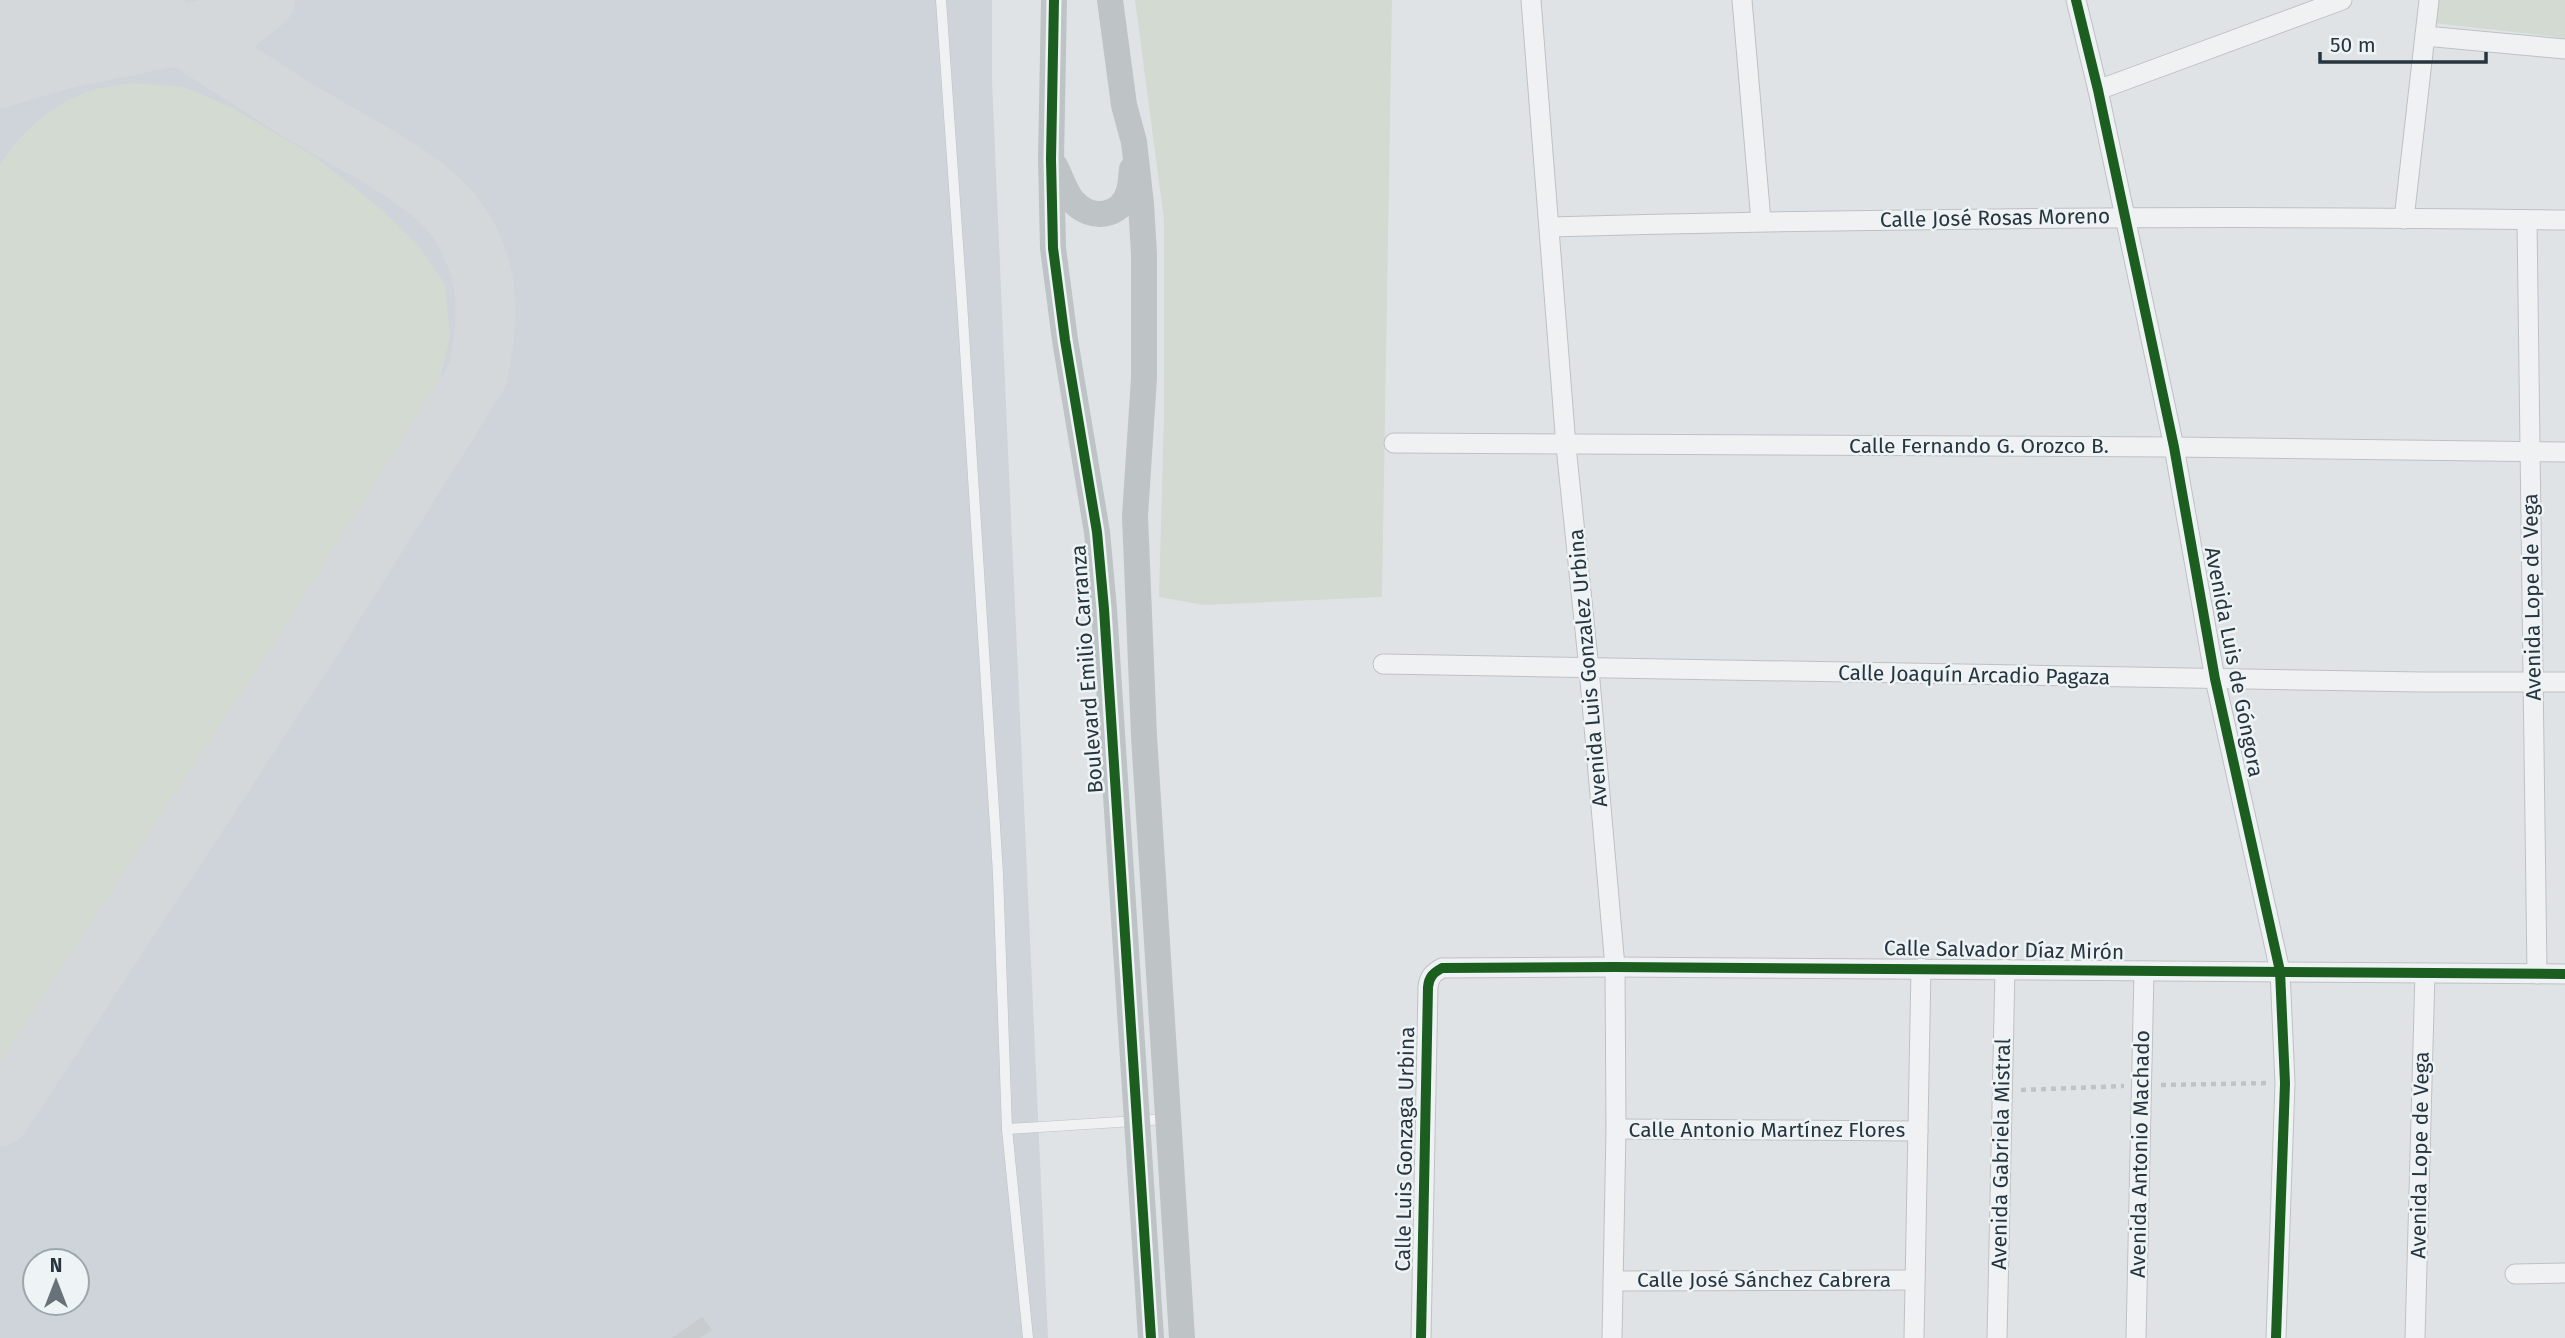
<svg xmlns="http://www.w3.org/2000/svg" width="2565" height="1338" font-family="'Fira Sans',sans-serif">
<rect width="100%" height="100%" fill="#e0e3e6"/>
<path fill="#ced4d9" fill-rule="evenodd" d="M0,0H992V80L1008,451L1048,1338H0ZM35,1261H77V1303H35Z"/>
<g fill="#d3dad1">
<polygon points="1135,0 1392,0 1382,597 1204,605 1159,597 1164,414 1164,220"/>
<polygon points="2437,0 2565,0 2565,38 2434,23"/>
<path d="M133,83L183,87L229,106L314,156L381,209L418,245L445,284L450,337L438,386L369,515L0,1082V164C21,132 48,108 84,93C98,87 117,86 133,83Z"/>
</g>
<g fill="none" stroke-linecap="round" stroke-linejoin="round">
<g stroke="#d4d8da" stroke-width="60">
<path d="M0,37C37,16 79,2 122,11C133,14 147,16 158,21C172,27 185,38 198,46C232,68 266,90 301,112C348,141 430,178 460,224C491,272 490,322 477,376L304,652L0,1116"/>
<polyline points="0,78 62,59 219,27 238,21 265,0"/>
</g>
<polyline stroke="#d4d8da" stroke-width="149" points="0,2 1,0"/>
</g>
<polygon fill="#c9ccce" points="702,1317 712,1330 700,1338 672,1338"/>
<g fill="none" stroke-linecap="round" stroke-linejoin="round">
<defs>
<g id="lane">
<polyline points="941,0 962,302 998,874 1007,1129 1028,1338"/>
<polyline points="1007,1129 1167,1119"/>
</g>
<g id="street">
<polyline points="1531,0 1566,446 1589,669 1615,967 1616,1129 1612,1338"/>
<polyline points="1742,0 1761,221"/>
<polyline points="2076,0 2098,90 2174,447 2215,679 2280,971 2285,1083 2276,1338"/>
<polyline points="2425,36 2565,49"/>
<polyline points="2098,90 2342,0"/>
<polyline points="2404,219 2429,0"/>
<polyline points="2527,220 2537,974"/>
<path d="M1550,227C1888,218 2227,215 2565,220"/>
<polyline points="1394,443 2174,447 2565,452"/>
<polyline points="1383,664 2422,682 2565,682"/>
<polyline points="1616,1129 1918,1131"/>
<polyline points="2515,1274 2565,1273"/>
<polyline points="1613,1281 1915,1280"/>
<path d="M1421,1338L1428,987C1429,977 1433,973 1442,968L1615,967L2565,974"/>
<polyline points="1914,1338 1921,968"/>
<polyline points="1997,1338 2005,969"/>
<polyline points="2136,1338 2144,971"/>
<polyline points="2415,1338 2425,973"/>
</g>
</defs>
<use href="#lane" stroke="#bec1c4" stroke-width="11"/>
<use href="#street" stroke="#bec1c4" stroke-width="21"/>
<g stroke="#bfc3c6" stroke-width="4.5" stroke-dasharray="5 5" stroke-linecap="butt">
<polyline points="2161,1085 2268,1083"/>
<polyline points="2021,1090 2124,1086"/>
</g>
<use href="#lane" stroke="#f0f1f2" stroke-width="10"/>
<use href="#street" stroke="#f0f1f2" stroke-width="19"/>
<g stroke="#bec3c5" stroke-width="26">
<polyline points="1054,0 1051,159 1053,248 1065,340 1097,532 1104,609 1151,1338"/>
<polyline points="1110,0 1124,105 1134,142 1141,204 1144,254 1144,378 1135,516 1144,736 1182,1338"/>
<path d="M1055,166C1061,177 1065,192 1073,201C1090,221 1121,218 1129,191C1131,184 1131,175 1132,169"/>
</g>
<defs>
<g id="cycleway">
<polyline points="1054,0 1051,159 1053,248 1065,340 1097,532 1104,609 1151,1338"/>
<polyline points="2076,0 2098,90 2174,447 2215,679 2280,971 2285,1083 2276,1338"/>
<path d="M1421,1338L1428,987C1429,977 1433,973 1442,968L1615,967L2565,974"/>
</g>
</defs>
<use href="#cycleway" stroke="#eef3f6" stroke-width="15"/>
<use href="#cycleway" stroke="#1b5e20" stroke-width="10"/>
</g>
<g text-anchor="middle" stroke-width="5" stroke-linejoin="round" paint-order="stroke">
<g font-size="21" fill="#27353f" stroke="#eef3f6">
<text transform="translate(1995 218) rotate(-1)" y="7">Calle José Rosas Moreno</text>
<text x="1979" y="453">Calle Fernando G. Orozco B.</text>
<text transform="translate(2532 597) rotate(-91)" y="7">Avenida Lope de Vega</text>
<text transform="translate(2234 662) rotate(79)" y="7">Avenida Luis de Góngora</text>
<text transform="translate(1588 668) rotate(-95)" y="7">Avenida Luis Gonzalez Urbina</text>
<text transform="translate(1087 669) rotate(-94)" y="7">Boulevard Emilio Carranza</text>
<text transform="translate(1974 675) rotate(1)" y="7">Calle Joaquín Arcadio Pagaza</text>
<text transform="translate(2004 950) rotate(1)" y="7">Calle Salvador Díaz Mirón</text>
<text x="1767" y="1137">Calle Antonio Martínez Flores</text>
<text transform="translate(1405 1149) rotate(-89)" y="7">Calle Luis Gonzaga Urbina</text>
<text transform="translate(2001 1154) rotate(-89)" y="7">Avenida Gabriela Mistral</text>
<text transform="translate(2140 1154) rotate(-89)" y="7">Avenida Antonio Machado</text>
<text transform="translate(2420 1155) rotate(-89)" y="7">Avenida Lope de Vega</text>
<text x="1764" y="1287">Calle José Sánchez Cabrera</text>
</g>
</g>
<g transform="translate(56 1282)"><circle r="33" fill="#eef3f6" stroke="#9ea7ad" stroke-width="2"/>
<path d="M0-5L12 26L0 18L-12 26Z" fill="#687279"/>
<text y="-10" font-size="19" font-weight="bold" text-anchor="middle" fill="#27353f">N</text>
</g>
<path d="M2320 52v10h166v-10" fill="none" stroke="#27353f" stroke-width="3.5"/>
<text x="2330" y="52" font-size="21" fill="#27353f" stroke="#eef3f6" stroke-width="5" paint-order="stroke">50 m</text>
</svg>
